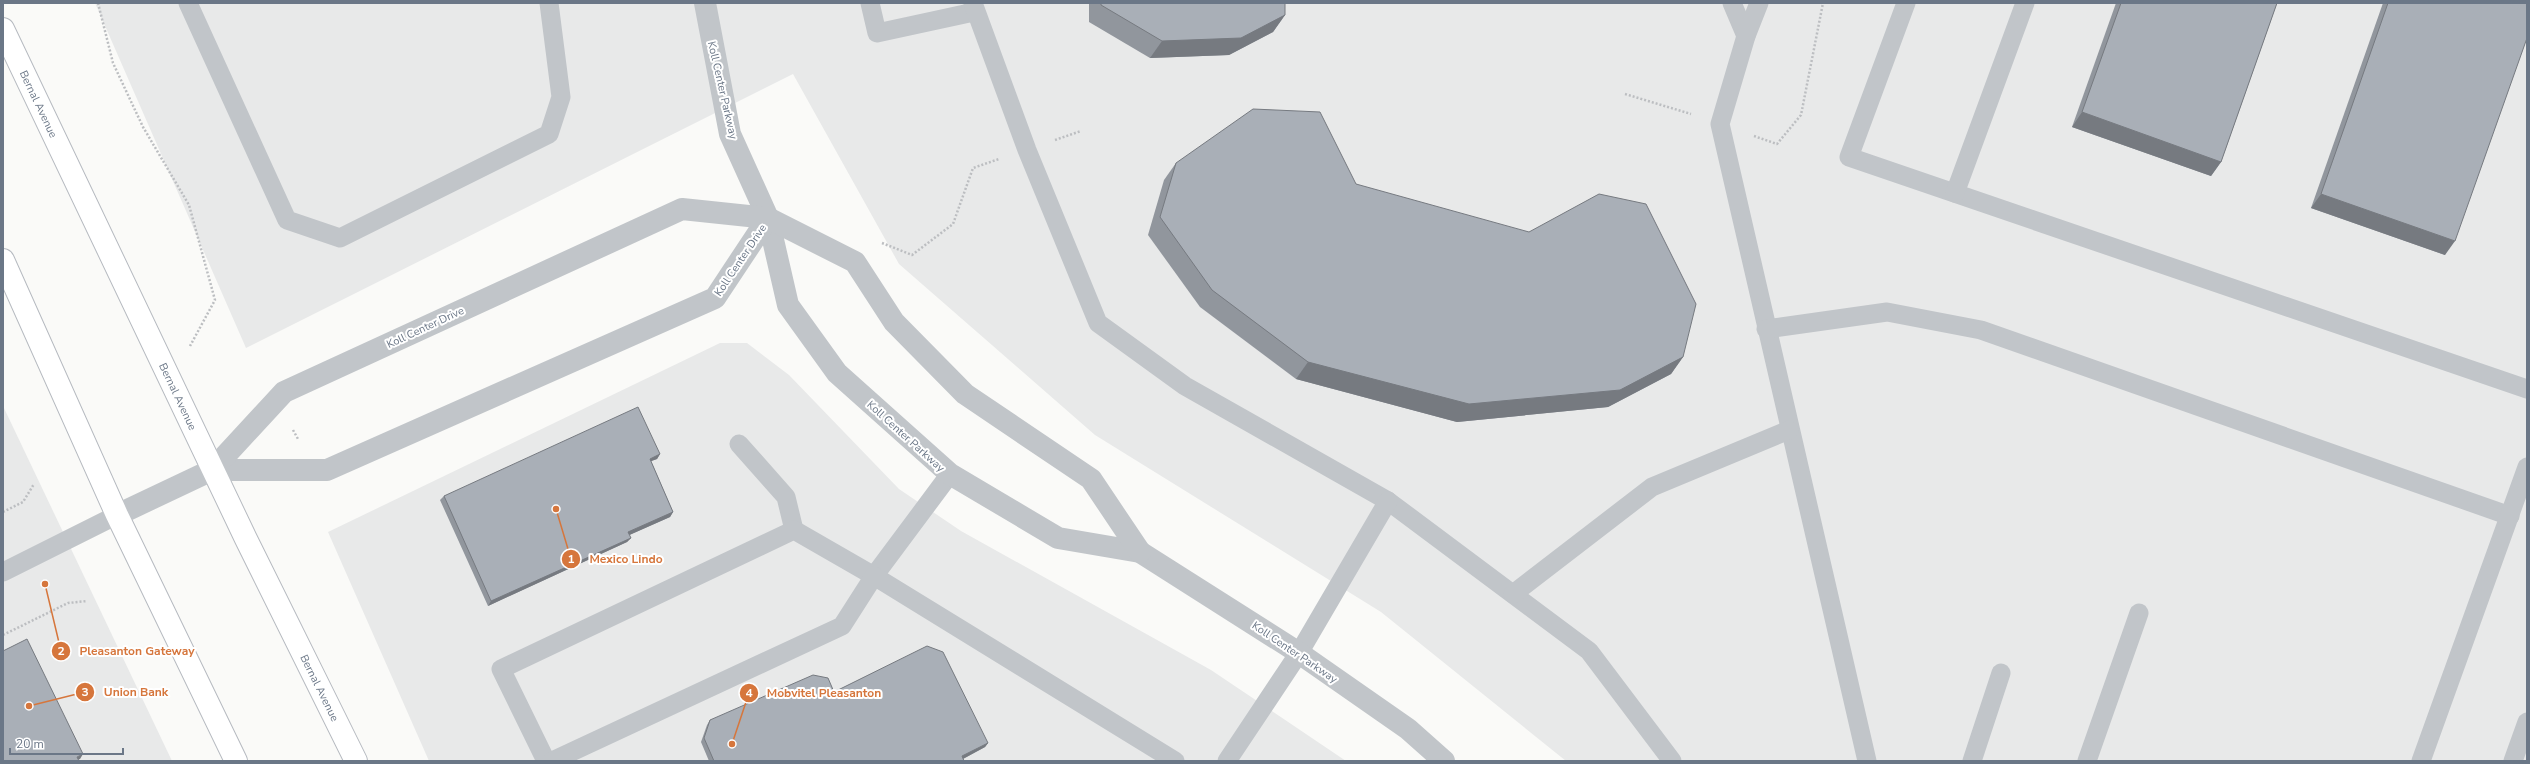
<svg xmlns="http://www.w3.org/2000/svg" width="2530" height="764" font-family="'Nunito Sans',sans-serif">
<rect width="100%" height="100%" fill="#fafaf8"/>
<g fill="#e8e9e9">
<polygon points="95,3 2527,3 2527,761 1566,761 1381,612 1095,435 899,264 793,74 246,348"/>
<polygon points="720,343 747,343 789,375 899,489 961,531 1211,670 1346,761 429,761 328,532"/>
<polygon points="3,406 172,761 3,761"/>
</g>
<g fill="none" stroke-linecap="round" stroke-linejoin="round">
<defs>
<g id="secondary">
<path id="s1" d="M3,29L246,539L356,761"/>
<polyline points="3,260 117,515 236,761"/>
</g>
</defs>
<use href="#secondary" stroke="#b6bac0" stroke-width="24"/>
<g stroke="#bcbec1" stroke-width="2.5" stroke-dasharray="2 2" stroke-linecap="butt">
<polyline points="98,3 113,63 143,127 189,205 215,300 190,346"/>
<polyline points="1625,94 1691,114"/>
<polyline points="1754,136 1777,144 1801,115 1823,3"/>
<polyline points="1055,140 1081,131"/>
<polyline points="882,243 912,255 953,224 973,168 999,159"/>
<polyline points="293,430 298,439"/>
<polyline points="3,512 23,502 34,484"/>
<polyline points="3,635 68,603 87,601"/>
</g>
<g stroke="#c1c5c9" stroke-width="19">
<polyline points="188,3 287,220 340,238 549,134 561,97 549,3"/>
<polyline points="870,3 877,33 974,12"/>
<polyline points="973,3 1027,150 1098,323 1185,386 1388,501 1589,651 1672,761"/>
<polyline points="1732,3 1746,36"/>
<polyline points="1759,3 1746,36 1720,124 1867,761"/>
<polyline points="1906,3 1849,157 2527,389"/>
<polyline points="1955,193 2025,3"/>
<polyline points="1766,329 1887,312 1981,330 2510,516"/>
<polyline points="739,444 786,497 794,530"/>
<polyline points="3,572 117,515"/>
<polyline points="1513,594 1652,487 1789,430"/>
<polyline points="546,761 501,669 794,530 874,576 950,474"/>
<polyline points="552,761 842,626 874,576 1175,761"/>
<polyline points="1227,761 1299,653 1388,501"/>
<polyline points="1972,761 2001,673"/>
<polyline points="2087,761 2139,613"/>
<polyline points="2421,761 2527,467"/>
<polyline points="2513,761 2527,722"/>
</g>
<g stroke="#c1c5c9" stroke-width="22">
<polyline points="705,3 730,134 768,218 788,305 837,373 950,474 1058,538 1140,552 1299,653 1408,729 1444,761"/>
<polyline points="212,470 327,470 715,298 768,218"/>
<polyline points="117,515 212,470 284,392 682,209 768,218 855,262 894,322 965,394 1091,479 1140,552"/>
</g>
<use href="#secondary" stroke="#fff" stroke-width="22"/>
</g>
<g fill="#91969d">
<polygon points="1089,3 1285,3 1285,15 1273,32 1229,55 1150,58 1089,22"/>
<polygon points="2116,3 2277,3 2221,162 2211,176 2072,127"/>
<polygon points="2383,3 2527,3 2445,255 2311,208"/>
<polygon points="1176,163 1356,184 1683,357 1671,374 1608,407 1457,422 1296,379 1200,307 1148,235 1164,180"/>
<polygon points="660,454 657,459 651,461 673,512 670,517 629,535 631,538 627,542 488,606 440,500 444,496"/>
<polygon points="834,692 988,743 985,747 963,759 964,761 709,761 701,742 707,725 710,720"/>
</g>
<g fill="#767a80">
<polygon points="1285,15 1273,32 1229,55 1150,58 1162,41"/>
<polygon points="2082,112 2221,162 2211,176 2072,127"/>
<polygon points="2321,194 2455,241 2445,255 2311,208"/>
<polygon points="1683,357 1671,374 1608,407 1457,422 1296,379 1308,362"/>
<polygon points="660,454 657,459 646,463 650,459"/>
<polygon points="673,512 670,517 625,537 628,532"/>
<polygon points="631,538 627,542 488,606 491,601"/>
<polygon points="988,743 985,747 959,761 962,756"/>
<polygon points="83,754 80,759 75,761 77,757"/>
</g>
<g fill="#a9afb7" stroke="#767a80">
<polygon points="1101,3 1285,3 1285,15 1241,38 1162,41 1101,5"/>
<polygon points="2121,3 2277,3 2221,162 2082,112"/>
<polygon points="2388,3 2527,3 2527,38 2455,241 2321,194"/>
<polygon points="1253,109 1320,112 1356,184 1529,232 1599,194 1646,204 1696,304 1683,357 1620,390 1469,404 1308,362 1212,290 1160,217 1176,163"/>
<polygon points="638,407 660,454 650,459 673,512 628,532 631,538 491,601 444,496"/>
<polygon points="27,639 83,754 77,757 79,761 3,761 3,651"/>
<polygon points="927,646 943,652 988,743 962,756 964,761 714,761 704,738 710,720 813,675 828,678 834,692"/>
</g>
<g text-anchor="middle" stroke-width="4" stroke-linejoin="round" paint-order="stroke">
<g font-size="11" fill="#6b7787" stroke="#fff">
<text transform="translate(723 90) rotate(77)" y="4">Koll Center Parkway</text>
<text dy="4" stroke="none"><textPath href="#s1" startOffset="83">Bernal Avenue</textPath></text>
<text transform="translate(740 260) rotate(-56)" y="4">Koll Center Drive</text>
<text transform="translate(425 327) rotate(-25)" y="4">Koll Center Drive</text>
<text dy="4" stroke="none"><textPath href="#s1" startOffset="407">Bernal Avenue</textPath></text>
<text transform="translate(906 436) rotate(42)" y="4">Koll Center Parkway</text>
<text transform="translate(1295 652) rotate(34)" y="4">Koll Center Parkway</text>
<text dy="4" stroke="none"><textPath href="#s1" startOffset="731">Bernal Avenue</textPath></text>
</g>
</g>
<path fill="none" stroke="#d6763c" stroke-width="1.5" d="M556 509L571 559M45 584L61 651M29 706L85 692M732 744L749 693"/>
<g fill="#d6763c" stroke="#fff" stroke-width="1.5">
<circle cx="556" cy="509" r="4"/>
<circle cx="45" cy="584" r="4"/>
<circle cx="29" cy="706" r="4"/>
<circle cx="732" cy="744" r="4"/>
<circle cx="571" cy="559" r="10"/>
<circle cx="61" cy="651" r="10"/>
<circle cx="85" cy="692" r="10"/>
<circle cx="749" cy="693" r="10"/>
</g>
<g font-size="12" text-anchor="middle" font-weight="bold" fill="#fff">
<text x="571" y="563">1</text>
<text x="61" y="655">2</text>
<text x="85" y="696">3</text>
<text x="749" y="697">4</text>
</g>
<g font-size="12" text-anchor="middle" font-weight="bold" fill="#d6763c" stroke="#fff" stroke-width="4" stroke-linejoin="round" paint-order="stroke">
<text x="626" y="563">Mexico Lindo</text>
<text x="137" y="655">Pleasanton Gateway</text>
<text x="136" y="696">Union Bank</text>
<text x="824" y="697">Mobvitel Pleasanton</text>
</g>
<rect width="2530" height="764" fill="none" stroke="#6b7787" stroke-width="8"/>
<path d="M10 748v6h113v-6" fill="none" stroke="#6b7787" stroke-width="2"/>
<text x="16" y="748" font-size="12" fill="#6b7787" stroke="#ffffff" stroke-width="3" paint-order="stroke">20 m</text>
</svg>
